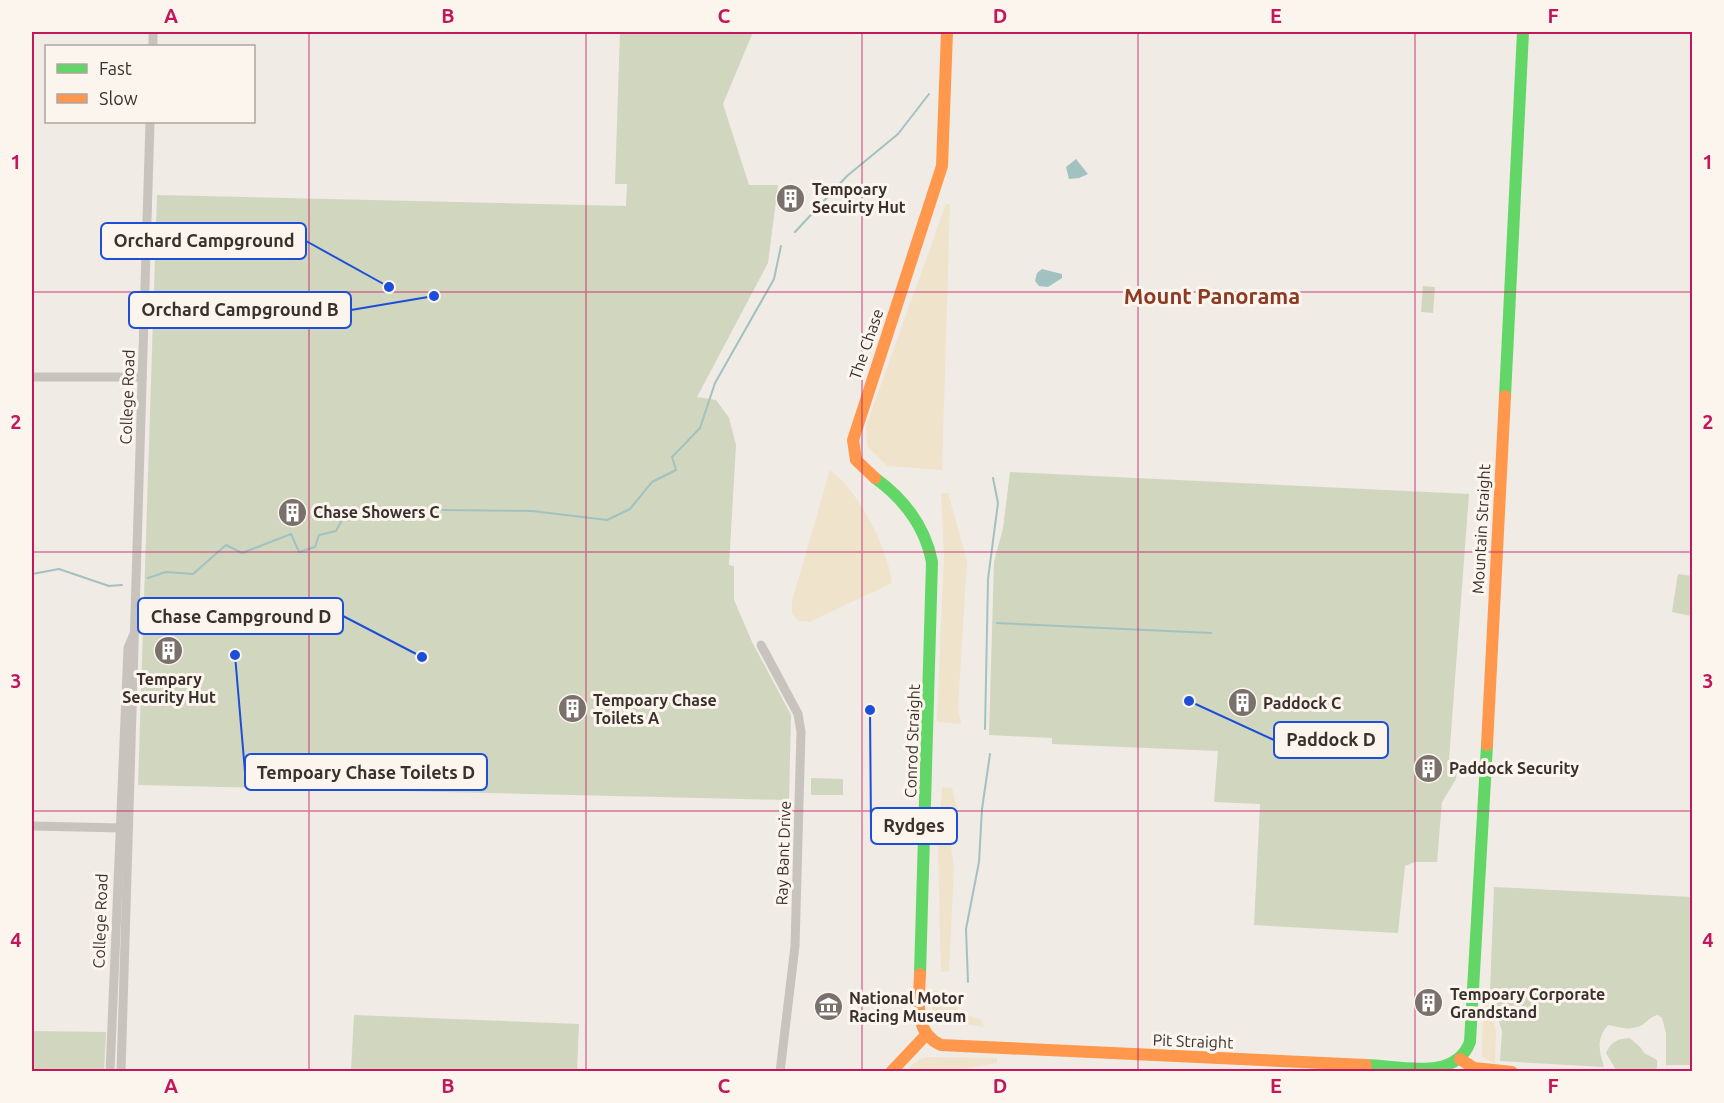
<svg xmlns="http://www.w3.org/2000/svg" width="1724" height="1103" font-family="Ubuntu,sans-serif">
<rect width="100%" height="100%" fill="#f0ebe5"/>
<g fill="#d1d6bf">
<polygon points="620,32 753,32 723,104 749,185 778,185 768,263 697,397 716,400 729,418 736,445 729,565 734,566 734,600 753,644 791,715 789,800 138,785 157,195 626,206 627,184 615,184"/>
<polygon points="1423,286 1435,287 1433,313 1421,312"/>
<polygon points="1010,472 1469,494 1449,759 1458,762 1456,779 1442,802 1437,862 1415,862 1405,866 1398,933 1254,925 1260,804 1214,802 1218,751 1052,744 1052,738 989,735 994,562 1003,528"/>
<polygon points="1678,574 1692,576 1691,616 1672,612"/>
<polygon points="811,778 843,779 843,795 811,795"/>
<path d="M1494,887L1692,897V1065H1666V1033L1662,1018L1658,1015C1649,1017 1647,1023 1640,1026C1629,1031 1618,1027 1608,1025C1596,1039 1599,1051 1604,1067L1500,1061L1502,1031L1490,993Z"/>
<polygon points="354,1015 579,1024 577,1071 351,1071"/>
<polygon points="32,1031 106,1032 104,1071 32,1071"/>
<path d="M1630,1038L1641,1048L1644,1053L1657,1060V1068L1653,1071L1616,1070L1606,1053C1612,1041 1617,1039 1630,1038Z"/>
</g>
<g fill="#efe3cc">
<polygon points="946,204 950,204 942,470 887,466 867,446 866,426"/>
<path d="M830,470C859,492 887,546 892,583L809,622L798,621L792,613V601Z"/>
<polygon points="941,493 948,493 967,561 958,707 961,724 937,722 944,554"/>
<polygon points="942,787 952,788 957,809 956,832 951,847 954,869 949,971 941,972 938,851"/>
<polygon points="936,990 952,998 960,1012 981,1020 984,1027 932,1019 932,991"/>
<polygon points="1483,996 1488,996 1496,1032 1495,1063 1482,1057"/>
<polygon points="930,1057 997,1058 997,1063 953,1071 905,1071 920,1059"/>
</g>
<g fill="#a1c2c1">
<polygon points="1076,159 1088,174 1079,178 1069,179 1066,167"/>
<polygon points="1042,269 1062,274 1062,278 1048,287 1039,286 1035,281 1037,273"/>
</g>
<g fill="none" stroke-linecap="round" stroke-linejoin="round">
<g stroke="#a1c2c1" stroke-width="2">
<polyline points="795,232 847,176 898,134 929,94"/>
<polyline points="32,574 59,569 109,586 122,585"/>
<polyline points="148,578 166,572 193,574 226,545 242,553 291,534 299,552 315,547 319,535 336,531 348,509 532,511 607,520 630,509 652,482 676,470 672,457 700,428 715,383 774,279 781,246"/>
<polyline points="997,623 1211,633"/>
<polyline points="985,729 988,579 998,503 993,478"/>
<polyline points="968,982 966,929 979,862 982,809 990,754"/>
</g>
<g stroke="#c9c3be" stroke-width="9">
<polyline points="153,46 153,32"/>
<polyline points="32,377 142,377"/>
<polyline points="761,645 798,714 801,732 795,946 780,1072"/>
<polyline points="32,826 122,828"/>
<polyline points="110,1072 128,648 133,636"/>
<polyline points="121,1072 150,122"/>
</g>
<g stroke="#63d668" stroke-width="12">
<polyline points="1505,396 1523,32"/>
<path d="M875,478C904,499 925,526 932,562L920,974"/>
<path d="M1366,1065C1400,1066 1455,1082 1470,1042L1487,745"/>
</g>
<g stroke="#ff974d" stroke-width="12">
<polyline points="875,478 856,460 853,440 942,166 947,32"/>
<polyline points="1487,745 1505,396"/>
<path d="M920,974C919,1000 913,1033 941,1045L1366,1065"/>
<polyline points="1460,1059 1474,1068 1512,1072"/>
<polyline points="891,1072 925,1036"/>
</g>
</g>
<path fill="none" stroke="#c2185b" stroke-width="1.5" stroke-opacity="0.55" d="M309,32V1072M586,32V1072M862,32V1072M1138,32V1072M1415,32V1072M32,292H1692M32,552H1692M32,811H1692"/>
<defs>
<symbol id="building-disc" viewBox="-11 -11 22 22"><circle r="9.5" fill="#7a716c" stroke="#fbf5ee"/><path d="M-4-6H4V6H1V3H-1V6H-4ZM-2.5-4.3h1.7v1.8h-1.7ZM.8-4.3h1.7v1.8H.8ZM-2.5-1h1.7V.8h-1.7ZM.8-1h1.7V.8H.8Z" fill="#fff"/></symbol>
<symbol id="museum-disc" viewBox="-11 -11 22 22"><circle r="9.5" fill="#7a716c" stroke="#fbf5ee"/><path d="M0-6L6-3V-2H-6V-3ZM-5-1h2V3h-2ZM-1-1h2V3h-2ZM3-1h2V3H3ZM-6 4H6V6H-6Z" fill="#fff"/></symbol>
</defs>
<g fill-rule="evenodd">
<use href="#building-disc" x="774" y="182" width="33" height="33"/>
<use href="#building-disc" x="276" y="496" width="33" height="33"/>
<use href="#building-disc" x="152" y="634" width="33" height="33"/>
<use href="#building-disc" x="1226" y="686" width="33" height="33"/>
<use href="#building-disc" x="556" y="692" width="33" height="33"/>
<use href="#building-disc" x="1412" y="752" width="33" height="33"/>
<use href="#building-disc" x="1412" y="986" width="33" height="33"/>
<use href="#museum-disc" x="812" y="990" width="33" height="33"/>
</g>
<g text-anchor="middle" stroke-width="6" stroke-linejoin="round" paint-order="stroke">
<g font-size="16" font-weight="bold" fill="#3b302b" stroke="#fbf5ee" text-anchor="start">
<text x="812" y="195">Tempoary<tspan x="812" dy="18">Secuirty Hut</tspan></text>
<text x="313" y="518">Chase Showers C</text>
<text x="169" y="685" text-anchor="middle">Tempary<tspan x="169" dy="18">Security Hut</tspan></text>
<text x="593" y="706">Tempoary Chase<tspan x="593" dy="18">Toilets A</tspan></text>
<text x="1263" y="709">Paddock C</text>
<text x="1449" y="774">Paddock Security</text>
<text x="1450" y="1000">Tempoary Corporate<tspan x="1450" dy="18">Grandstand</tspan></text>
<text x="849" y="1004">National Motor<tspan x="849" dy="18">Racing Museum</tspan></text>
</g>
<g font-size="16" fill="#3b302b" stroke="#fbf5ee">
<text transform="translate(866 344) rotate(-71)" y="6">The Chase</text>
<text transform="translate(127 397) rotate(-88)" y="6">College Road</text>
<text transform="translate(1481 529) rotate(-87)" y="6">Mountain Straight</text>
<text transform="translate(912 741) rotate(-88)" y="6">Conrod Straight</text>
<text transform="translate(783 853) rotate(-88)" y="6">Ray Bant Drive</text>
<text transform="translate(100 921) rotate(-88)" y="6">College Road</text>
<text transform="translate(1193 1041) rotate(2)" y="6">Pit Straight</text>
</g>
<g font-size="22" font-weight="bold" fill="#8c3b22" stroke="#fbf5ee">
<text x="1212" y="304">Mount Panorama</text>
</g>
</g>
<path fill="none" stroke="#1d4ed8" stroke-width="2" d="M389 287L306 241M434 296L351 310M422 657L343 616M1189 701L1274 740M235 655L245 772M870 710L871 826"/>
<g fill="#1d4ed8" stroke="#fbf5ee" stroke-width="2">
<circle cx="389" cy="287" r="6"/>
<circle cx="434" cy="296" r="6"/>
<circle cx="422" cy="657" r="6"/>
<circle cx="1189" cy="701" r="6"/>
<circle cx="235" cy="655" r="6"/>
<circle cx="870" cy="710" r="6"/>
</g>
<g fill="#fbf5ee" stroke="#1d4ed8" stroke-width="2">
<rect x="101" y="223" width="205" height="36" rx="6"/>
<rect x="129" y="292" width="222" height="36" rx="6"/>
<rect x="138" y="598" width="205" height="36" rx="6"/>
<rect x="1274" y="722" width="114" height="36" rx="6"/>
<rect x="245" y="754" width="242" height="36" rx="6"/>
<rect x="871" y="808" width="86" height="36" rx="6"/>
</g>
<g font-size="18" text-anchor="middle" font-weight="bold" fill="#3b302b">
<text x="204" y="247">Orchard Campground</text>
<text x="240" y="316">Orchard Campground B</text>
<text x="241" y="623">Chase Campground D</text>
<text x="1331" y="746">Paddock D</text>
<text x="366" y="779">Tempoary Chase Toilets D</text>
<text x="914" y="832">Rydges</text>
</g>
<rect width="1724" height="1103" fill="none" stroke="#fbf5ee" stroke-width="66"/>
<rect x="45" y="45" width="210" height="78" fill="#fbf5ee" stroke="#aea6a0" stroke-width="1.5"/>
<rect x="57" y="64" width="30" height="9" fill="#63d668" stroke="#aea6a0" stroke-width="1.5"/>
<text x="99" y="75" font-size="18" fill="#3b302b">Fast</text>
<rect x="57" y="94" width="30" height="9" fill="#ff974d" stroke="#aea6a0" stroke-width="1.5"/>
<text x="99" y="105" font-size="18" fill="#3b302b">Slow</text>
<rect x="33" y="33" width="1658" height="1037" fill="none" stroke="#c2185b" stroke-width="2"/>
<g font-size="20" text-anchor="middle" font-weight="bold" fill="#c2185b">
<text x="171" y="23">A</text>
<text x="448" y="23">B</text>
<text x="724" y="23">C</text>
<text x="1000" y="23">D</text>
<text x="1276" y="23">E</text>
<text x="1553" y="23">F</text>
<text x="16" y="169">1</text>
<text x="1708" y="169">1</text>
<text x="16" y="429">2</text>
<text x="1708" y="429">2</text>
<text x="16" y="688">3</text>
<text x="1708" y="688">3</text>
<text x="16" y="947">4</text>
<text x="1708" y="947">4</text>
<text x="171" y="1093">A</text>
<text x="448" y="1093">B</text>
<text x="724" y="1093">C</text>
<text x="1000" y="1093">D</text>
<text x="1276" y="1093">E</text>
<text x="1553" y="1093">F</text>
</g>
</svg>
